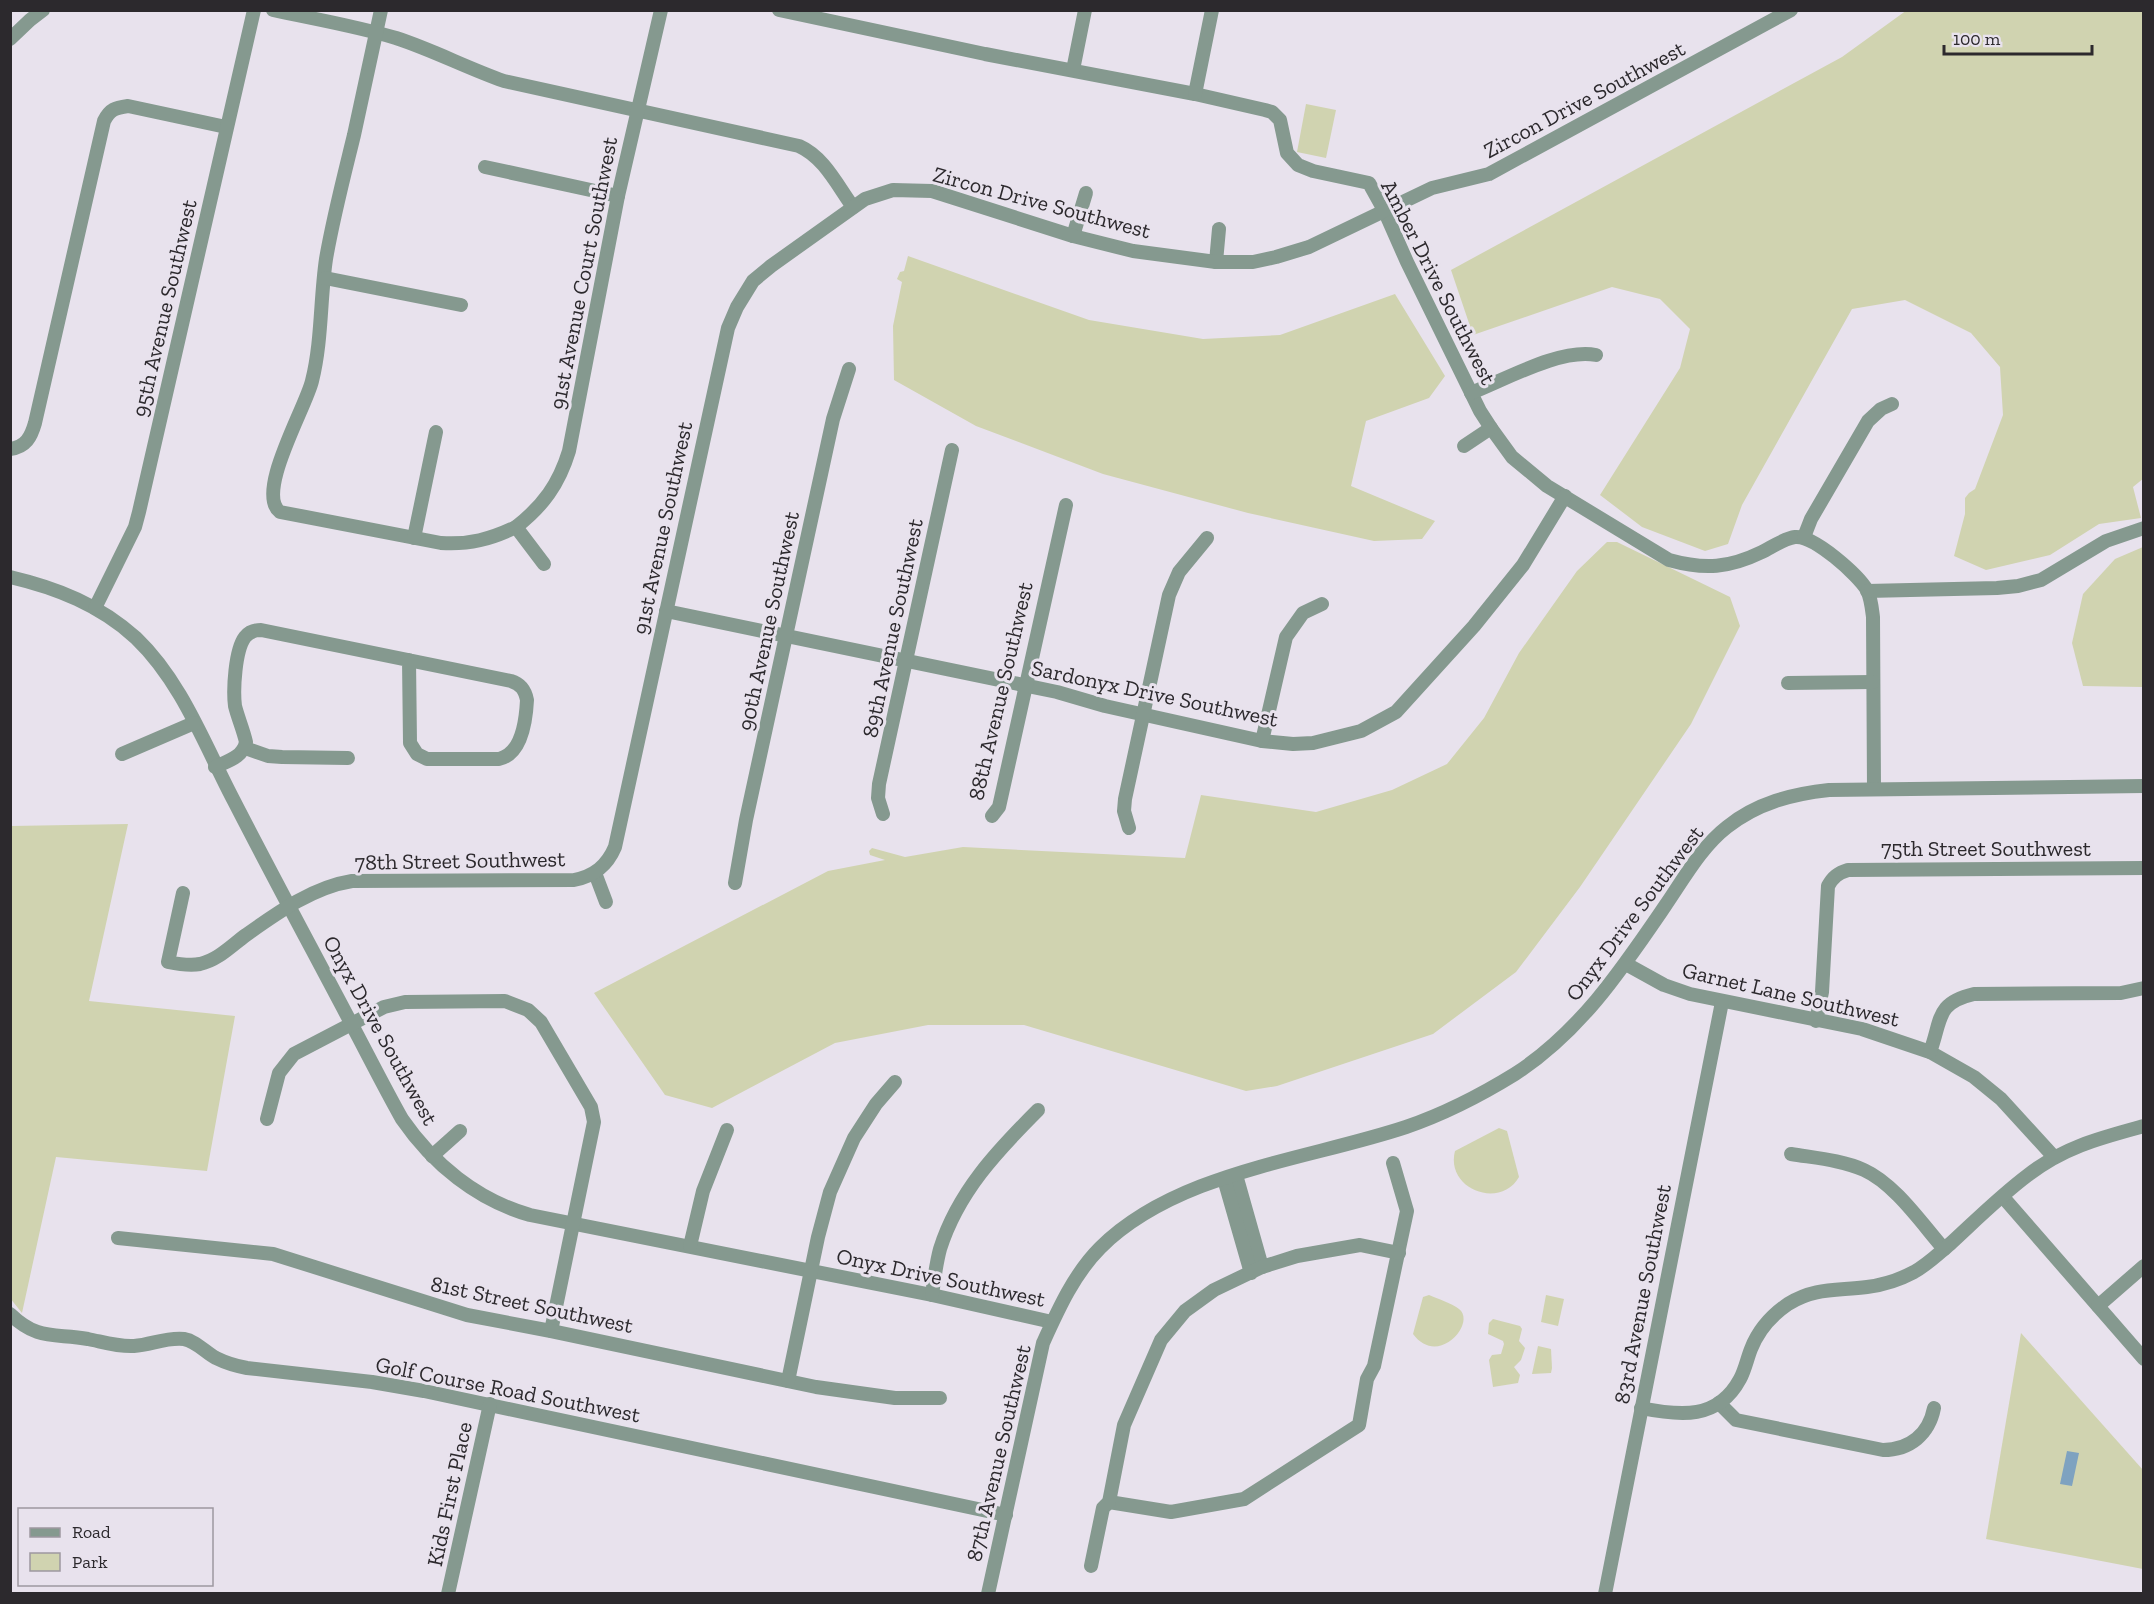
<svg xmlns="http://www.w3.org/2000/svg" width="2154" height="1604" font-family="'Zilla Slab',serif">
<rect width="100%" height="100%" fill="#e8e2ed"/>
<g fill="#d0d3b0">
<polygon points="1907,10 2143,11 2144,478 2133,487 2141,518 2099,524 2050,555 1986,570 1954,556 1965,514 1965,498 1969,493 1975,489 2003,415 2000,367 1971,333 1905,300 1852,309 1742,505 1728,544 1705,551 1642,527 1600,495 1680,368 1690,329 1660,299 1612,287 1473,335 1451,270 1842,57"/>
<polygon points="1306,104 1336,110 1326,158 1297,152"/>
<polygon points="908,256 1089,320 1203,339 1280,335 1395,294 1445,376 1429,398 1366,421 1351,486 1435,521 1422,539 1374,541 1248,513 1103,474 976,426 894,380 893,326 902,282 897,279 900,272 904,271"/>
<polygon points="1607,542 1617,542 1730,597 1740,626 1691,724 1580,887 1516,972 1433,1034 1277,1086 1246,1091 1024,1025 928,1025 835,1043 712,1108 665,1095 594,993 828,871 885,860 870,855 869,851 872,848 905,857 963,847 1185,858 1201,795 1316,812 1392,790 1447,764 1484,718 1519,653 1577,571"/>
<polygon points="2143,547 2143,687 2083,686 2072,643 2083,594 2115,559"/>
<polygon points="128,824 89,1001 235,1016 207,1171 56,1157 22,1313 10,1298 11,826"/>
<path d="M1499,1128L1507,1131L1519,1177C1500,1210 1445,1189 1455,1151Z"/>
<path d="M1429,1295C1438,1299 1451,1303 1459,1309C1477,1323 1438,1368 1413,1334L1423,1297Z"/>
<polygon points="1546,1295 1564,1299 1558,1326 1541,1322"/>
<polygon points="1493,1319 1520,1326 1522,1329 1519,1341 1525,1348 1521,1360 1514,1367 1520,1375 1518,1383 1493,1387 1489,1360 1492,1355 1501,1354 1504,1344 1503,1341 1488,1334 1489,1323"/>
<polygon points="2021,1333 2143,1470 2143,1569 1986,1539"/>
<polygon points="1538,1346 1551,1349 1552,1368 1551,1373 1532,1374"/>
</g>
<polygon fill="#7ea2c0" points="2067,1451 2079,1453 2072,1486 2060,1484"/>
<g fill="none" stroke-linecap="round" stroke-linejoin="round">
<g stroke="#85998f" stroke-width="14">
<path d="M273,10C314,19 356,26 396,38C433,50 467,68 504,81L799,146C824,157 837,185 853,207"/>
<path d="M381,10C372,52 363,94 354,135C344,176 333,218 326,259C320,300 322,341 312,381C306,407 255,493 280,512L441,543C469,545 491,539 516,527L544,564"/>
<path d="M779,10L985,54L1195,94L1265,110L1272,112L1280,120L1287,153L1298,165L1313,171L1369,183L1384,210L1407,262L1480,411L1491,428L1512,457L1547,486L1669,560C1705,570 1729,568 1762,552C1772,547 1785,538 1795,537C1814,535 1858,575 1867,590C1871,598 1872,609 1873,617L1874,788"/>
<polyline points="10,39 30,20 43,10"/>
<polyline points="1073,70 1085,10"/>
<polyline points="1195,94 1212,10"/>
<polyline points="485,167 618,196"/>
<polyline points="1073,236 1086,193"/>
<polyline points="1216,262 1219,229"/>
<polyline points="325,278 461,305"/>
<path d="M1471,393C1505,380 1560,348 1596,355"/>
<polyline points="1464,446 1491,428"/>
<path d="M10,449C26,447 31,437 35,423L104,121C110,109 115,108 128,106L226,127"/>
<path d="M516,527C543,506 559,484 569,451L618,196L661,10"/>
<polyline points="1804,537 1811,519 1868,421 1881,409 1892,404"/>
<polyline points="414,538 436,432"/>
<path d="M10,577C57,588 100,605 136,638C182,682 205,746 234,801C272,875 312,949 351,1023C368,1055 384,1087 402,1119C433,1164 477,1200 530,1215L932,1295L1052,1322"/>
<polyline points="1867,591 1997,588 2018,586 2041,580 2106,541 2144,528"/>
<polyline points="95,608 135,527 139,512 254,10"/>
<polyline points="666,611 1057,692 1105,706 1262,741 1293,744 1313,743 1361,731 1396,712 1474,626 1523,565 1565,496"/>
<polyline points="1788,683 1873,682"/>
<polyline points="1262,741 1286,637 1303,613 1322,604"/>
<polyline points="245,748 268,756 282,757 348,758"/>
<polyline points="122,754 194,723"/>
<path d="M215,767C228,761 243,757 246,742C243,729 238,718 235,706C233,690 235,650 245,637C249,632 255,630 261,630L511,681C521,684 525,690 527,700C526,720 522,754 499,759H427L417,754L410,743L409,660"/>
<polyline points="883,814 878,798 879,784 952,450"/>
<polyline points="992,816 999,807 1066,505"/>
<polyline points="1129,828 1124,811 1125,799 1169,595 1179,572 1207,538"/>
<polyline points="595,873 606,902"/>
<polyline points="735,883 746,820 833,419 849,369"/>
<path d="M183,893L168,962C178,964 189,966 200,964C218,960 231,946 246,935C277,913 313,887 352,881L574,880C594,876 607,866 615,847L728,328L737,307L753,281L771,266L865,199L893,190L932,191L1073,236L1133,251L1216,262H1253L1276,257L1309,247L1432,188L1489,174L1791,10"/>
<polyline points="1626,964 1664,985 1690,994 1862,1029 1930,1052 1974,1077 2001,1099 2054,1157"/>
<path d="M1816,1021L1822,992L1828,886C1833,877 1838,873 1848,870L2144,868"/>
<path d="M1930,1052C1942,1020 1935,1003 1974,994L2121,993L2144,988"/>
<polyline points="267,1119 279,1073 294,1054 384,1007 405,1002 505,1001 528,1010 541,1022 591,1107 594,1122 551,1331"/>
<path d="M1791,1154C1815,1158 1842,1160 1864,1170C1895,1184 1922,1224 1944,1249"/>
<polyline points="432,1156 460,1131"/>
<polyline points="1236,1175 1262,1267"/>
<polyline points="1224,1179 1251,1273"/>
<polyline points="2003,1197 2144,1359"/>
<polyline points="118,1238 273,1254 467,1315 551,1331 816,1387 895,1398 940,1398"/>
<polyline points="690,1246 703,1191 727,1130"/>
<path d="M932,1295C934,1280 936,1264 940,1249C958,1192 997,1151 1038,1110"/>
<polyline points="2098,1306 2144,1266"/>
<path d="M10,1314C38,1341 54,1333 88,1339C103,1342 118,1347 134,1346C151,1345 166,1337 184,1339C196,1341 205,1352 216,1358C226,1363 236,1366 247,1368L372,1382L424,1391L1006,1515"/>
<polyline points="788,1381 818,1237 830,1192 854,1138 876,1104 895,1082"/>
<path d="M1719,1403L1736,1420L1883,1450C1910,1450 1929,1434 1934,1408"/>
<path d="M1641,1408C1680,1416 1718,1420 1740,1379C1745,1370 1747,1359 1751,1349C1758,1331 1772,1315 1788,1304C1815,1287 1838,1291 1867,1287C1883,1285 1899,1280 1914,1272C1928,1264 1938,1254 1950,1244C1975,1221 2000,1196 2028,1175C2064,1147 2100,1138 2144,1126"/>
<polyline points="1109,1502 1171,1512 1244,1499 1359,1425 1367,1379 1374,1366 1407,1211 1393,1163"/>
<polyline points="1091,1566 1103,1508 1109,1502 1124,1425 1161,1340 1185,1311 1214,1290 1262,1267 1297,1256 1360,1245 1399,1253"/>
<polyline points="448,1594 490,1404"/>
<path d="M988,1594L1043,1343C1058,1310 1074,1274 1100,1248C1176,1172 1307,1160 1406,1127C1444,1114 1481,1095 1515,1074C1580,1032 1622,969 1665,906C1683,880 1701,847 1727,827C1757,803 1792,794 1829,790L2144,786"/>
<polyline points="1605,1594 1722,1002"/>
</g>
</g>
<g text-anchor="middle" stroke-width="6" stroke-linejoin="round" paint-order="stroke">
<g font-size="22" fill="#2c292d" stroke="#e8e2ed">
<text transform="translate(1584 99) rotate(-28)" y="8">Zircon Drive Southwest</text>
<text transform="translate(1042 202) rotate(15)" y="8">Zircon Drive Southwest</text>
<text transform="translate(583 273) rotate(-79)" y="8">91st Avenue Court Southwest</text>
<text transform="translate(1439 282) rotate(63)" y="8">Amber Drive Southwest</text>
<text transform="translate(164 308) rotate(-77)" y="8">95th Avenue Southwest</text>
<text transform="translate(662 528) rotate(-78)" y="8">91st Avenue Southwest</text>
<text transform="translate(768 621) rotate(-78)" y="8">90th Avenue Southwest</text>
<text transform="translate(892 628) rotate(-78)" y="8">89th Avenue Southwest</text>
<text transform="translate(1000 691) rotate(-77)" y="8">88th Avenue Southwest</text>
<text transform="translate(1155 693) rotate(12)" y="8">Sardonyx Drive Southwest</text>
<text x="1986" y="856">75th Street Southwest</text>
<text transform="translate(460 860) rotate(-1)" y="8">78th Street Southwest</text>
<text transform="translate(1634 913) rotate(-53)" y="8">Onyx Drive Southwest</text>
<text transform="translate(1791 994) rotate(13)" y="8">Garnet Lane Southwest</text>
<text transform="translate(381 1030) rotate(61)" y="8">Onyx Drive Southwest</text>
<text transform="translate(941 1277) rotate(12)" y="8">Onyx Drive Southwest</text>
<text transform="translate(1642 1294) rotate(-79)" y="8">83rd Avenue Southwest</text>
<text transform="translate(532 1304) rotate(12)" y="8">81st Street Southwest</text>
<text transform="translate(508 1389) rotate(11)" y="8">Golf Course Road Southwest</text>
<text transform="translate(998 1453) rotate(-77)" y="8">87th Avenue Southwest</text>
<text transform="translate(449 1494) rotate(-78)" y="8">Kids First Place</text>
</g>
</g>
<rect width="2154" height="1604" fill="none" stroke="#2c292d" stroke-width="24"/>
<rect x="18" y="1508" width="195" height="78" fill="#e8e2ed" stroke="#9d98a0" stroke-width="1.5"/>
<rect x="30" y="1528" width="30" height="9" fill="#85998f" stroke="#9d98a0" stroke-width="1.5"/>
<text x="72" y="1538" font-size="18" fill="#2c292d">Road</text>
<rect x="30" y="1553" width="30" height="18" fill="#d0d3b0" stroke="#9d98a0" stroke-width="1.5"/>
<text x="72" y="1568" font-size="18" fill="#2c292d">Park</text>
<path d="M1944 45v9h148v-9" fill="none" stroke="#2c292d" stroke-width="3"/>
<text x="1953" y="45" font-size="18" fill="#2c292d" stroke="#e8e2ed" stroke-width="4.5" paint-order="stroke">100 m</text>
</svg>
